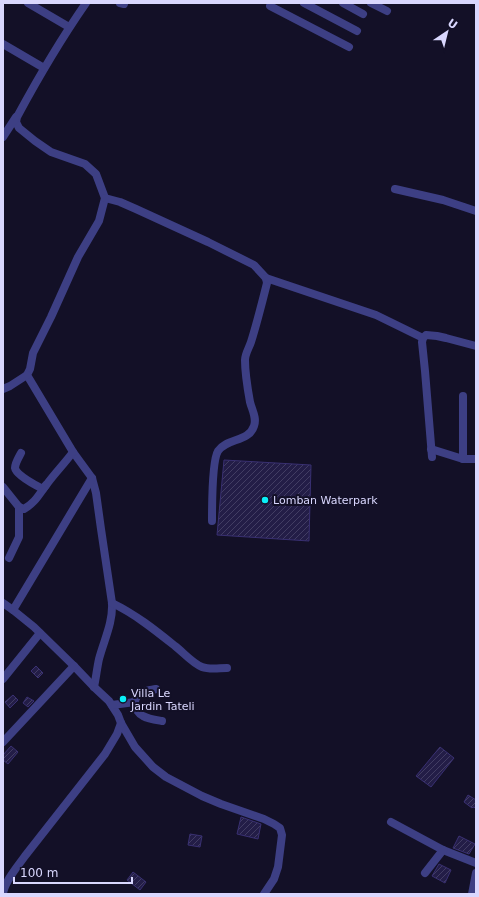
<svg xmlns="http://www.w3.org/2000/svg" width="479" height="897" font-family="'DejaVu Sans',sans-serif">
<defs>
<pattern id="building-hatch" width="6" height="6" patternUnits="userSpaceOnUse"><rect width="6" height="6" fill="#231d47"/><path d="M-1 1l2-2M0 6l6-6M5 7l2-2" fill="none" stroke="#423d63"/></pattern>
</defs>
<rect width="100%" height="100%" fill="#131027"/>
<g fill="url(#building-hatch)" stroke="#393072">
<polygon points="224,460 311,465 309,541 217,535"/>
<polygon points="36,666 43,673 38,678 31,671"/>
<polygon points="13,695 18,700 10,708 5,702"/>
<polygon points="27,697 34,701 28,707 23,703"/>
<polygon points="11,746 18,752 8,764 3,760 3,755"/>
<polygon points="440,747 454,758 431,787 416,776"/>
<polygon points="468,795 476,800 476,808 473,807 472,808 464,802"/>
<polygon points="241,817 261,824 258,839 237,834"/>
<polygon points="190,834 202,836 200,847 188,845"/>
<polygon points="459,836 475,844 469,854 453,848"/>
<polygon points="439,864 451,870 445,883 432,876"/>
<polygon points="133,872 146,882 140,890 127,880"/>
</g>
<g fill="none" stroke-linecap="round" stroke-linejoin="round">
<g stroke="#3d3f84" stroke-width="8">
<polyline points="28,3 69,27"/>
<path d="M86,3C61,39 38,78 17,117L16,122L19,128L35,141L51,152L85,164L96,174L105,198L99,221L78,257L51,317L33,353L30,369L27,375L73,452L92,478L96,493L101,529L112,603C113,623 104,640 99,659C97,668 96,678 94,687"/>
<polyline points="120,3 124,4"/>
<polyline points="271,3 270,6 349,47"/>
<polyline points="304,3 357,31"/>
<polyline points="343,3 363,14"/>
<polyline points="371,3 387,11"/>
<polyline points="3,44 44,68"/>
<polyline points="3,137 16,117"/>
<polyline points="395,189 443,200 476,211"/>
<path d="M105,198L120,202L136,209L208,242L254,265L266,278L267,283C262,303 257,323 251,342C249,348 245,354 245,360C245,371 248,391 250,402C252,410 257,418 254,426C249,442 227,438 218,451C212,461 212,507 212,521"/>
<polyline points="266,278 376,315 423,338"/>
<polyline points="3,389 10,386 27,375"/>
<polyline points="431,449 463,459 476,459"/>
<path d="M21,453C19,457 15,463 15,468C16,475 37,486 43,489L46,485"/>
<polyline points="432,457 425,371 422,342 423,338 426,335 437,336 446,338 476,346"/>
<polyline points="463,459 463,396"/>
<path d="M3,487L19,507L24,509C36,502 39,494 47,484C55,473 65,463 73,452"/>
<polyline points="9,558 19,537 19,507"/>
<polyline points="3,603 13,610 34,627 74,666 94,687 109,701 118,715 121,723 135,747 153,767 166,777 202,796 221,804 264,819 274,824 280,828 282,835 278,867 274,879 264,894"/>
<path d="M112,603C135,614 155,630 175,646C183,652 192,663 202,667C210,670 219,668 227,668"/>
<polyline points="13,610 92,478"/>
<polyline points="3,679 40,633"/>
<path d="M156,689C152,690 147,690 144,692C131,696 133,711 143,716C148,719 156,720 162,721"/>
<polyline points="112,705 135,702"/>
<polyline points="3,742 74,666"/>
<polyline points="391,822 443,850 476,863"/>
<polyline points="425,873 443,850"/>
<path d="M3,894C4,882 18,866 25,856L105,754L117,734L121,723"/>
<polyline points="472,894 476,873"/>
</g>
</g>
<g fill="#0aeef7" stroke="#131027" stroke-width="1.5">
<circle cx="265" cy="500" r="4"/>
<circle cx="123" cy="699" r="4"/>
</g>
<g text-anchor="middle" stroke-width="4" stroke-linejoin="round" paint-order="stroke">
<g font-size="11" fill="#d9d7fe" stroke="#131027" text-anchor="start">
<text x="273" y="504">Lomban Waterpark</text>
<text x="131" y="697">Villa Le<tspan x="131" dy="13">Jardin Tateli</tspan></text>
</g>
</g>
<rect width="479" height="897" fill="none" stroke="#d9d7fe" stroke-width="8"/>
<g transform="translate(447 32) rotate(35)" stroke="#131027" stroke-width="3" paint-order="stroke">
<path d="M0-3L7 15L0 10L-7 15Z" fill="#d9d7fe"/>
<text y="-6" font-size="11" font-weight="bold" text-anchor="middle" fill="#d9d7fe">U</text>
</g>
<path d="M14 877v6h118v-6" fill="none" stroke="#d9d7fe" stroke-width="2"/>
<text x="20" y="877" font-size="12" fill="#d9d7fe" stroke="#131027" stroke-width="3" paint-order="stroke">100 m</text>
</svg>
